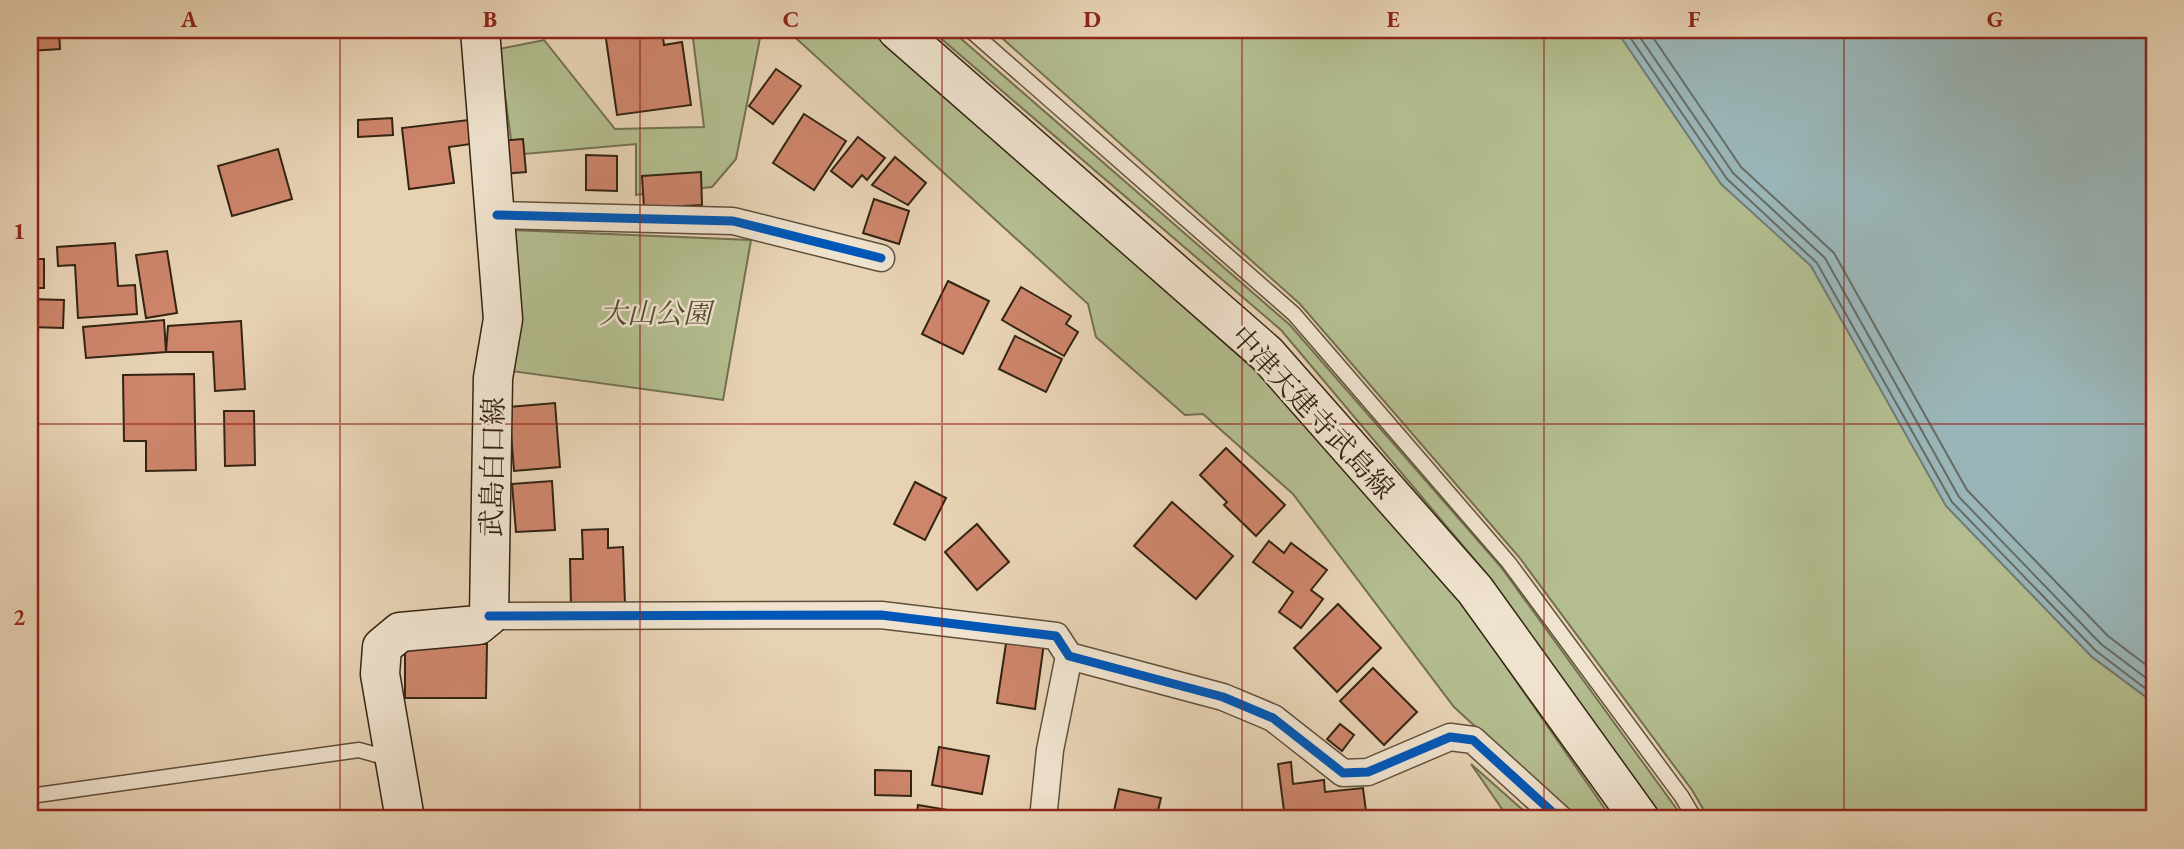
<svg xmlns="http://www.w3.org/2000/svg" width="2184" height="849" font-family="'EB Garamond','Noto Serif JP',serif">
<rect width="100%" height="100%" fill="#e7d2b4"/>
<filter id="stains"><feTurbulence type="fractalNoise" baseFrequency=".00286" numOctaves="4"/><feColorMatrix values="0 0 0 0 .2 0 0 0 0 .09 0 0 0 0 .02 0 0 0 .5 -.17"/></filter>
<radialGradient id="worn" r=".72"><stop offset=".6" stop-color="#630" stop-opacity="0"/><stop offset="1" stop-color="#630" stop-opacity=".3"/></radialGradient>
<g fill="#b3bd8f" stroke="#737050" stroke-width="2">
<polygon points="692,30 873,30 1265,379 1462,603 1612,819 1576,819 1454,707 1293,494 1203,414 1185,415 1096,337 1088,304 787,30 760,38 736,159 712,187 636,195 636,144 513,155 499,49 544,40 615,129 704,127"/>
<polygon points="931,30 951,30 1290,325 1501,567 1684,819 1661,819 1486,573 1281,330"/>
<polygon points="993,30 1634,30 1887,279 2091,656 2154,703 2154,819 1709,819 1692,790 1519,557 1300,304"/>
<polygon points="512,230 751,240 723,400 511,371"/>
<polygon points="1471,764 1533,819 1509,819"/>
</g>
<polygon fill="#9ab5b7" stroke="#717b75" stroke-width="2" points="1616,30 2154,30 2154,703 2091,656 1946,506 1811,266 1721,184"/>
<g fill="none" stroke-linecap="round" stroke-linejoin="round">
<g stroke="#666c64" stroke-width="2">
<polyline points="1625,30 1727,179 1817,263 1952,502 2096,651 2154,695"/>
<polyline points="1635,30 1733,173 1825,258 1959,497 2101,644 2154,684"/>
<polyline points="1648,30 1741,167 1834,253 1967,490 2108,636 2154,671"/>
</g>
</g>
<g fill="#cd856b" stroke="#332412" stroke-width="2">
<polygon points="30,30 59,30 60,49 30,51"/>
<polygon points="255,30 285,30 255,33"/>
<polygon points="561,30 662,30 664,45 682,42 691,105 617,115 605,32 562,38"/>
<polygon points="776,69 801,86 773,124 749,106"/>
<polygon points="804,114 846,141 814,190 773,163"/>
<polygon points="392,118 393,135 358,137 358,120"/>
<polygon points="468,120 471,144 449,147 454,183 409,189 402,128"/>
<polygon points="858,137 885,158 867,180 862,175 852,187 831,171"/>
<polygon points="523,139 526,172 501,174 499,141"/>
<polygon points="278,149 292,199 232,216 218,166"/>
<polygon points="586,155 617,156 617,191 586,190"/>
<polygon points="895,157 926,183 908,205 872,185"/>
<polygon points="701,172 702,205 644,208 642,176"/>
<polygon points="874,199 909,211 899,244 863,233"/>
<polygon points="115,243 118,286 135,285 137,314 78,318 75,265 58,266 57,247"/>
<polygon points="167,251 177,313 146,318 136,255"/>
<rect x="30" y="259" width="14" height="29"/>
<polygon points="948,281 989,301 963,354 922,334"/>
<polygon points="1021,287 1071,316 1066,324 1078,332 1064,356 1002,320"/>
<polygon points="30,299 64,300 63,328 30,327"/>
<polygon points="164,320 166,352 86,358 83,327"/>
<polygon points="241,321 245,389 215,391 213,352 166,352 168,326"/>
<polygon points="1015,336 1062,359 1046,392 999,369"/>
<polygon points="194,374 196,470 146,471 146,441 124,441 123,375"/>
<polygon points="555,403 560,467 514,471 509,407"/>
<polygon points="224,411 254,411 255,465 225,466"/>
<polygon points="1226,448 1285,505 1256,536 1224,505 1227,502 1200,475"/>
<polygon points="552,481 555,530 516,532 512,484"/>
<polygon points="915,482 946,498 925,540 894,524"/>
<polygon points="1172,502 1233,556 1196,599 1134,546"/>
<polygon points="977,524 1009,562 977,590 945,552"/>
<polygon points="608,529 608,548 623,547 625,604 571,606 570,559 583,559 582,530"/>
<polygon points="1269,541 1284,553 1291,543 1327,570 1311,590 1323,599 1301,628 1279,612 1293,592 1253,562"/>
<polygon points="1338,604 1381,648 1337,692 1294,648"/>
<polygon points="1007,637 1044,643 1035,709 997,703"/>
<polygon points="405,644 487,644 486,698 405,698"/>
<polygon points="1373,668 1417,712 1384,745 1340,701"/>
<polygon points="1340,724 1354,735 1342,751 1327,739"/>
<polygon points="939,747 989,756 982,794 932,785"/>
<polygon points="1291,762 1293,784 1324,780 1325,792 1363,788 1367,819 1285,819 1278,764"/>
<polygon points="875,770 911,771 911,796 875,795"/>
<polygon points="1119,789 1161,798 1156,819 1113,815"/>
<polygon points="918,805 972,814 972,819 916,819"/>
<polygon points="1169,812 1219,819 1168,819"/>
</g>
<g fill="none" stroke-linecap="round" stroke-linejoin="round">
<defs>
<g id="lane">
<polyline points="970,30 1294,314 1509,563 1682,797 1695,819"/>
<polyline points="30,796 359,750 391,759"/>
</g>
<g id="street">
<polyline points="497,215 733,221 881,258"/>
<polyline points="489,616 881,615 1056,636 1069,656 1223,697 1273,718 1343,773 1368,772 1450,737 1473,740 1560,819"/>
<polyline points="1043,819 1050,750 1069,656"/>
</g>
<g id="secondary">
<polyline points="897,30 1267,354 1475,590 1640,819"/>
<polyline points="405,819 380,674 382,647 400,632 478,625 489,616 493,378 503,319 480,30"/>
</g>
</defs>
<use href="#lane" stroke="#60503a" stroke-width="17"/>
<use href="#street" stroke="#60503a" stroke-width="29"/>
<use href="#secondary" stroke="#332412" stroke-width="41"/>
<use href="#lane" stroke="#efe2ce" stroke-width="14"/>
<use href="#street" stroke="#efe2ce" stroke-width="26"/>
<use href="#secondary" stroke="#efe2ce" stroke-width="38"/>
<defs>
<g id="cycleway">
<polyline points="497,215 733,221 881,258"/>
<polyline points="489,616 881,615 1056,636 1069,656 1223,697 1273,718 1343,773 1368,772 1450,737 1473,740 1560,819"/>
</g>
</defs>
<use href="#cycleway" stroke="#efe2ce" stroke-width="13"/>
<use href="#cycleway" stroke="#0057b8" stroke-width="9"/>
</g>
<path fill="none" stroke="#8f2418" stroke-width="2" stroke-opacity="0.55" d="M340,30V819M640,30V819M942,30V819M1242,30V819M1544,30V819M1844,30V819M30,424H2154"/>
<g text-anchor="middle" stroke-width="5" stroke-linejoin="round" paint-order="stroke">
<g font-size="28" font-style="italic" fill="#534a31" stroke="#efe2ce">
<text x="655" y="323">大山公園</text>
</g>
<g font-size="28" fill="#332412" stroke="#efe2ce">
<text transform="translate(1313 412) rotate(47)" y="10">中津天建寺武島線</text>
<text transform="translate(492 467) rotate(-89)" y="10">武島白口線</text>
</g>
</g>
<rect width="2184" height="849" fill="none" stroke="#e7d2b4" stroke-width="77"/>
<rect x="38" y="38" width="2108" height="772" fill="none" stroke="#8f2418" stroke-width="2.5"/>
<g font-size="23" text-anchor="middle" font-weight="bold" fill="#8f2418">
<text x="189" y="27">A</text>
<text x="490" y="27">B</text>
<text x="791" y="27">C</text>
<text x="1092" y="27">D</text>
<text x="1393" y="27">E</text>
<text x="1694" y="27">F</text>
<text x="1995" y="27">G</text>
<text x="19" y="239">1</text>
<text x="19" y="625">2</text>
</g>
<rect width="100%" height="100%" filter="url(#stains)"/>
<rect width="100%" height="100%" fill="url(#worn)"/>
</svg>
